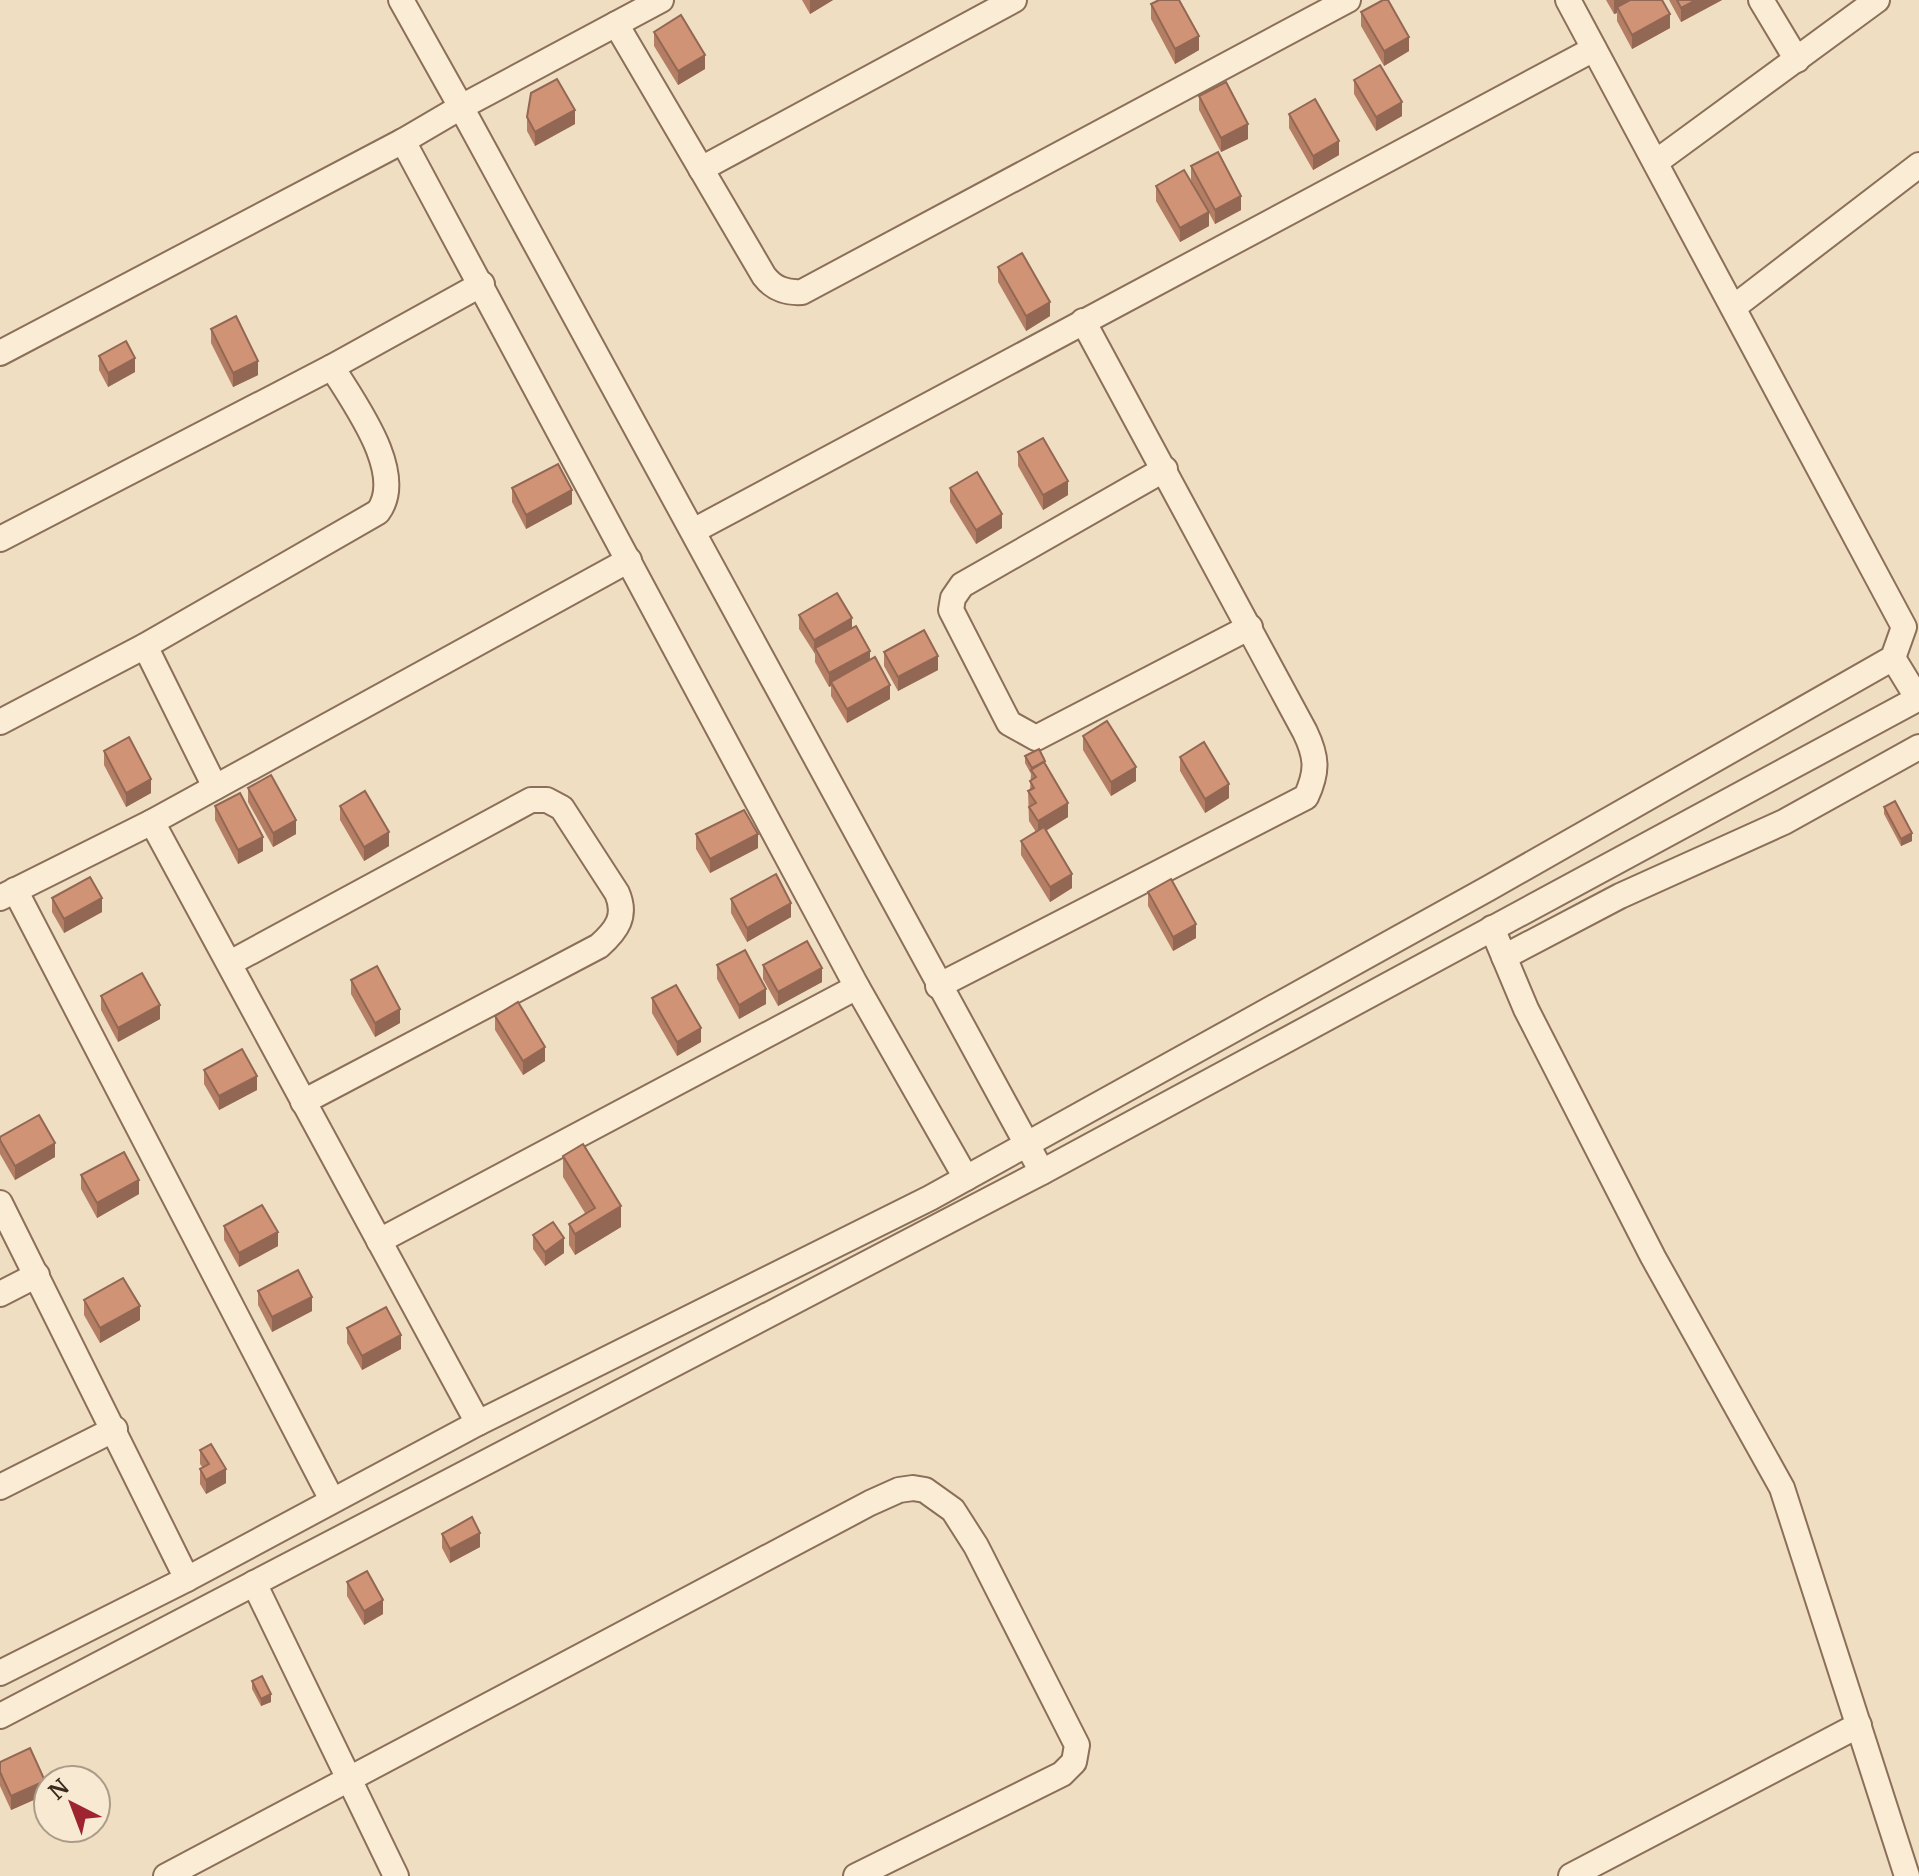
<svg xmlns="http://www.w3.org/2000/svg" width="1919" height="1876" font-family="Merriweather,serif">
<rect width="100%" height="100%" fill="#f0dec2"/>
<g fill="none" stroke-linecap="round" stroke-linejoin="round">
<defs>
<g id="minor">
<polyline points="401,0 461,107 661,0"/>
<polyline points="1761,0 1797,60"/>
<path d="M616,24L764,276C774,289 786,293 802,292L1348,0"/>
<polyline points="1656,162 1877,0"/>
<polyline points="701,169 1014,0"/>
<polyline points="1734,307 1919,165"/>
<polyline points="0,353 403,141"/>
<polyline points="1165,469 962,585 953,598 951,610 1009,723 1036,738 1250,627"/>
<polyline points="695,530 1594,49"/>
<polyline points="0,539 332,367 482,284"/>
<polyline points="145,646 215,787"/>
<polyline points="1893,658 1918,699"/>
<path d="M0,722L145,646L378,512C407,473 353,402 332,367"/>
<polyline points="152,822 478,1423"/>
<polyline points="15,890 332,1500"/>
<polyline points="0,898 152,822 629,560"/>
<polyline points="1492,928 1526,1009 1653,1257 1782,1488 1907,1876"/>
<polyline points="1504,957 1620,896 1784,822 1919,747"/>
<path d="M230,963L531,800H547L562,808L617,893C627,916 617,930 599,946L303,1102"/>
<path d="M938,986L1306,797C1318,771 1317,757 1305,732L1083,321"/>
<polyline points="966,1178 857,987 403,141 461,107 1042,1172"/>
<polyline points="0,1203 187,1579"/>
<polyline points="379,1241 857,987"/>
<polyline points="0,1294 37,1275"/>
<polyline points="0,1487 115,1429"/>
<polyline points="254,1583 396,1876"/>
<polyline points="0,1673 187,1579 478,1423 930,1198 1489,888 1893,658 1904,627 1568,0"/>
<polyline points="0,1716 1042,1172 1919,698"/>
<polyline points="166,1876 870,1503 899,1490 913,1488 925,1490 953,1510 976,1546 1077,1745 1074,1762 1062,1774 856,1876"/>
<polyline points="1571,1876 1859,1725"/>
</g>
</defs>
<use href="#minor" stroke="#8b6f58" stroke-width="28"/>
<use href="#minor" stroke="#fbecd6" stroke-width="24"/>
</g>
<g fill="#b47e65">
<polygon points="802,0 833,0 810,14"/>
<polygon points="1606,0 1662,0 1670,28 1632,49 1617,21 1617,13 1614,14"/>
<polygon points="1669,0 1722,0 1681,22"/>
<polygon points="1151,4 1199,50 1175,64 1151,19"/>
<polygon points="1361,12 1409,51 1384,66 1361,26"/>
<polygon points="654,32 705,69 678,85 654,46"/>
<polygon points="1354,80 1402,116 1376,131 1354,94"/>
<polygon points="1199,96 1248,139 1221,152 1199,110"/>
<polygon points="1289,114 1339,155 1313,170 1289,128"/>
<polygon points="527,117 575,124 535,146 527,131"/>
<polygon points="1191,166 1241,210 1215,224 1209,213 1209,226 1180,242 1156,201 1156,186 1202,201 1191,180"/>
<polygon points="998,267 1050,316 1026,331 998,282"/>
<polygon points="211,329 258,375 233,387 211,343"/>
<polygon points="99,356 135,372 108,387 99,370"/>
<polygon points="1018,452 1068,495 1043,510 1018,466"/>
<polygon points="512,488 572,504 526,529 512,502"/>
<polygon points="950,488 1002,528 976,544 950,502"/>
<polygon points="799,615 852,628 890,699 847,723 831,696 831,686 829,687 815,662 815,654 799,629"/>
<polygon points="884,652 938,670 898,691 884,666"/>
<polygon points="1083,736 1136,781 1111,796 1083,750"/>
<polygon points="104,751 151,793 126,807 104,765"/>
<polygon points="1025,756 1045,764 1068,817 1046,831 1072,888 1050,902 1021,855 1021,841 1036,832 1029,821 1028,791 1030,790 1031,774 1025,763"/>
<polygon points="1180,757 1229,798 1205,813 1180,771"/>
<polygon points="248,788 296,834 273,847 248,802"/>
<polygon points="215,806 263,851 238,864 215,820"/>
<polygon points="340,806 389,846 364,861 340,820"/>
<polygon points="1884,807 1912,841 1901,846 1884,814"/>
<polygon points="696,834 758,848 710,873 696,849"/>
<polygon points="1148,892 1196,938 1173,951 1148,906"/>
<polygon points="52,898 102,912 64,933 52,912"/>
<polygon points="731,899 791,917 747,942 731,913"/>
<polygon points="717,965 766,1004 739,1019 717,979"/>
<polygon points="763,965 822,982 778,1006 763,979"/>
<polygon points="351,980 400,1023 375,1037 351,994"/>
<polygon points="101,996 160,1019 118,1042 101,1010"/>
<polygon points="652,998 701,1042 677,1056 652,1013"/>
<polygon points="495,1016 545,1061 523,1075 495,1030"/>
<polygon points="204,1070 257,1090 219,1110 204,1084"/>
<polygon points="0,1137 55,1157 15,1180 0,1154"/>
<polygon points="563,1156 621,1227 575,1255 569,1245 569,1224 585,1213 563,1177"/>
<polygon points="81,1175 139,1194 97,1218 81,1189"/>
<polygon points="224,1226 278,1246 239,1267 224,1240"/>
<polygon points="533,1235 564,1253 545,1266 533,1249"/>
<polygon points="258,1291 312,1311 272,1332 258,1305"/>
<polygon points="84,1300 140,1320 100,1343 84,1315"/>
<polygon points="347,1328 401,1349 362,1370 347,1343"/>
<polygon points="200,1450 226,1483 206,1494 200,1484 200,1469 203,1468 200,1464"/>
<polygon points="442,1534 480,1547 450,1563 442,1548"/>
<polygon points="347,1582 383,1614 364,1625 347,1596"/>
<polygon points="252,1681 271,1702 261,1706 252,1689"/>
<polygon points="0,1762 45,1795 11,1810 0,1786"/>
</g>
<g fill="#926753">
<polygon points="810,0 833,0 810,14"/>
<polygon points="1614,0 1640,0 1617,7 1617,13 1614,14"/>
<polygon points="1696,0 1722,0 1681,22 1681,8"/>
<polygon points="1670,14 1670,28 1632,49 1632,35"/>
<polygon points="1199,36 1199,50 1175,64 1175,49"/>
<polygon points="1409,37 1409,51 1384,66 1384,51"/>
<polygon points="705,55 705,69 678,85 678,71"/>
<polygon points="1402,102 1402,116 1376,131 1376,117"/>
<polygon points="575,110 575,124 535,146 535,132"/>
<polygon points="1248,124 1248,139 1221,152 1221,138"/>
<polygon points="1339,141 1339,155 1313,170 1313,156"/>
<polygon points="1241,196 1241,210 1215,224 1215,210"/>
<polygon points="1209,212 1209,226 1180,242 1180,228"/>
<polygon points="1050,302 1050,316 1026,331 1026,316"/>
<polygon points="135,358 135,372 108,387 108,373"/>
<polygon points="258,361 258,375 233,387 233,373"/>
<polygon points="1068,481 1068,495 1043,510 1043,495"/>
<polygon points="572,490 572,504 526,529 526,515"/>
<polygon points="1002,514 1002,528 976,544 976,530"/>
<polygon points="852,618 852,632 815,648 814,654 814,640"/>
<polygon points="870,651 870,665 831,682 831,686 829,687 829,673"/>
<polygon points="938,656 938,670 898,691 898,677"/>
<polygon points="890,685 890,699 847,723 847,709"/>
<polygon points="1136,767 1136,781 1111,796 1111,782"/>
<polygon points="151,779 151,793 126,807 126,793"/>
<polygon points="1229,784 1229,798 1205,813 1205,799"/>
<polygon points="1068,803 1068,817 1038,835 1038,821"/>
<polygon points="296,820 296,834 273,847 273,833"/>
<polygon points="389,832 389,846 364,861 364,847"/>
<polygon points="1912,833 1912,841 1901,846 1901,839"/>
<polygon points="758,834 758,848 710,873 710,859"/>
<polygon points="263,837 263,851 238,864 238,850"/>
<polygon points="1072,874 1072,888 1050,902 1050,887"/>
<polygon points="102,898 102,912 64,933 64,919"/>
<polygon points="791,903 791,917 747,942 747,928"/>
<polygon points="1196,924 1196,938 1173,951 1173,937"/>
<polygon points="822,968 822,982 778,1006 778,992"/>
<polygon points="766,989 766,1004 739,1019 739,1005"/>
<polygon points="160,1005 160,1019 118,1042 118,1028"/>
<polygon points="400,1009 400,1023 375,1037 375,1023"/>
<polygon points="701,1028 701,1042 677,1056 677,1042"/>
<polygon points="545,1047 545,1061 523,1075 523,1061"/>
<polygon points="257,1076 257,1090 219,1110 219,1096"/>
<polygon points="55,1143 55,1157 15,1180 15,1166"/>
<polygon points="139,1180 139,1194 97,1218 97,1203"/>
<polygon points="621,1206 621,1227 575,1255 575,1234"/>
<polygon points="278,1232 278,1246 239,1267 239,1253"/>
<polygon points="564,1238 564,1253 545,1266 545,1252"/>
<polygon points="312,1297 312,1311 272,1332 272,1317"/>
<polygon points="140,1306 140,1320 100,1343 100,1328"/>
<polygon points="401,1335 401,1349 362,1370 362,1356"/>
<polygon points="226,1469 226,1483 206,1494 206,1480"/>
<polygon points="480,1533 480,1547 450,1563 450,1549"/>
<polygon points="383,1600 383,1614 364,1625 364,1611"/>
<polygon points="271,1694 271,1702 261,1706 261,1699"/>
<polygon points="45,1781 45,1795 11,1810 11,1796"/>
</g>
<g fill="#d19376" stroke="#926753" stroke-width="2">
<polygon points="1159,0 1179,0 1199,36 1175,49 1151,4"/>
<polygon points="1383,0 1388,0 1409,37 1384,51 1361,12"/>
<polygon points="1630,0 1662,0 1670,14 1632,35 1617,7"/>
<polygon points="1677,0 1696,0 1681,8"/>
<polygon points="681,15 705,55 678,71 654,32"/>
<polygon points="1380,65 1402,102 1376,117 1354,80"/>
<polygon points="557,79 575,110 535,132 527,117 531,93"/>
<polygon points="1226,82 1248,124 1221,138 1199,96"/>
<polygon points="1315,99 1339,141 1313,156 1289,114"/>
<polygon points="1218,152 1241,196 1215,210 1191,166"/>
<polygon points="1184,170 1209,212 1180,228 1156,186"/>
<polygon points="1022,253 1050,302 1026,316 998,267"/>
<polygon points="236,316 258,361 233,373 211,329"/>
<polygon points="126,341 135,358 108,373 99,356"/>
<polygon points="1043,438 1068,481 1043,495 1018,452"/>
<polygon points="558,464 572,490 526,515 512,488"/>
<polygon points="977,472 1002,514 976,530 950,488"/>
<polygon points="837,593 852,618 814,640 799,615"/>
<polygon points="856,626 870,651 829,673 815,648"/>
<polygon points="924,630 938,656 898,677 884,652"/>
<polygon points="875,657 890,685 847,709 831,682"/>
<polygon points="1107,721 1136,767 1111,782 1083,736"/>
<polygon points="129,737 151,779 126,793 104,751"/>
<polygon points="1204,742 1229,784 1205,799 1180,757"/>
<polygon points="1039,749 1045,761 1032,768 1025,756"/>
<polygon points="1044,762 1068,803 1038,821 1029,807 1036,803 1028,791 1034,788 1030,781 1036,777 1031,770"/>
<polygon points="271,775 296,820 273,833 248,788"/>
<polygon points="365,791 389,832 364,847 340,806"/>
<polygon points="240,793 263,837 238,850 215,806"/>
<polygon points="1895,801 1912,833 1901,839 1884,807"/>
<polygon points="744,810 758,834 710,859 696,834"/>
<polygon points="1044,827 1072,874 1050,887 1021,841"/>
<polygon points="776,874 791,903 747,928 731,899"/>
<polygon points="90,877 102,898 64,919 52,898"/>
<polygon points="1171,879 1196,924 1173,937 1148,892"/>
<polygon points="807,941 822,968 778,992 763,965"/>
<polygon points="745,950 766,989 739,1005 717,965"/>
<polygon points="377,966 400,1009 375,1023 351,980"/>
<polygon points="142,973 160,1005 118,1028 101,996"/>
<polygon points="676,985 701,1028 677,1042 652,998"/>
<polygon points="518,1002 545,1047 523,1061 495,1016"/>
<polygon points="242,1049 257,1076 219,1096 204,1070"/>
<polygon points="39,1115 55,1143 15,1166 0,1140 0,1137"/>
<polygon points="583,1144 621,1206 575,1234 569,1224 595,1208 563,1156"/>
<polygon points="124,1152 139,1180 97,1203 81,1175"/>
<polygon points="262,1205 278,1232 239,1253 224,1226"/>
<polygon points="553,1222 564,1238 545,1252 533,1235"/>
<polygon points="298,1270 312,1297 272,1317 258,1291"/>
<polygon points="123,1278 140,1306 100,1328 84,1300"/>
<polygon points="386,1307 401,1335 362,1356 347,1328"/>
<polygon points="211,1444 226,1469 206,1480 200,1469 209,1464 200,1450"/>
<polygon points="472,1517 480,1533 450,1549 442,1534"/>
<polygon points="367,1571 383,1600 364,1611 347,1582"/>
<polygon points="262,1676 271,1694 261,1699 252,1681"/>
<polygon points="30,1748 45,1781 11,1796 0,1772 0,1762"/>
</g>
<g transform="translate(72 1804) rotate(318)"><circle r="38" fill="#f7e9d2" stroke="#ab9c8a" stroke-width="2"/>
<path d="M0-6L14 30L0 20L-14 30Z" fill="#9e2430"/>
<text y="-12" font-size="22" font-weight="bold" text-anchor="middle" fill="#3a291d">N</text>
</g>
</svg>
